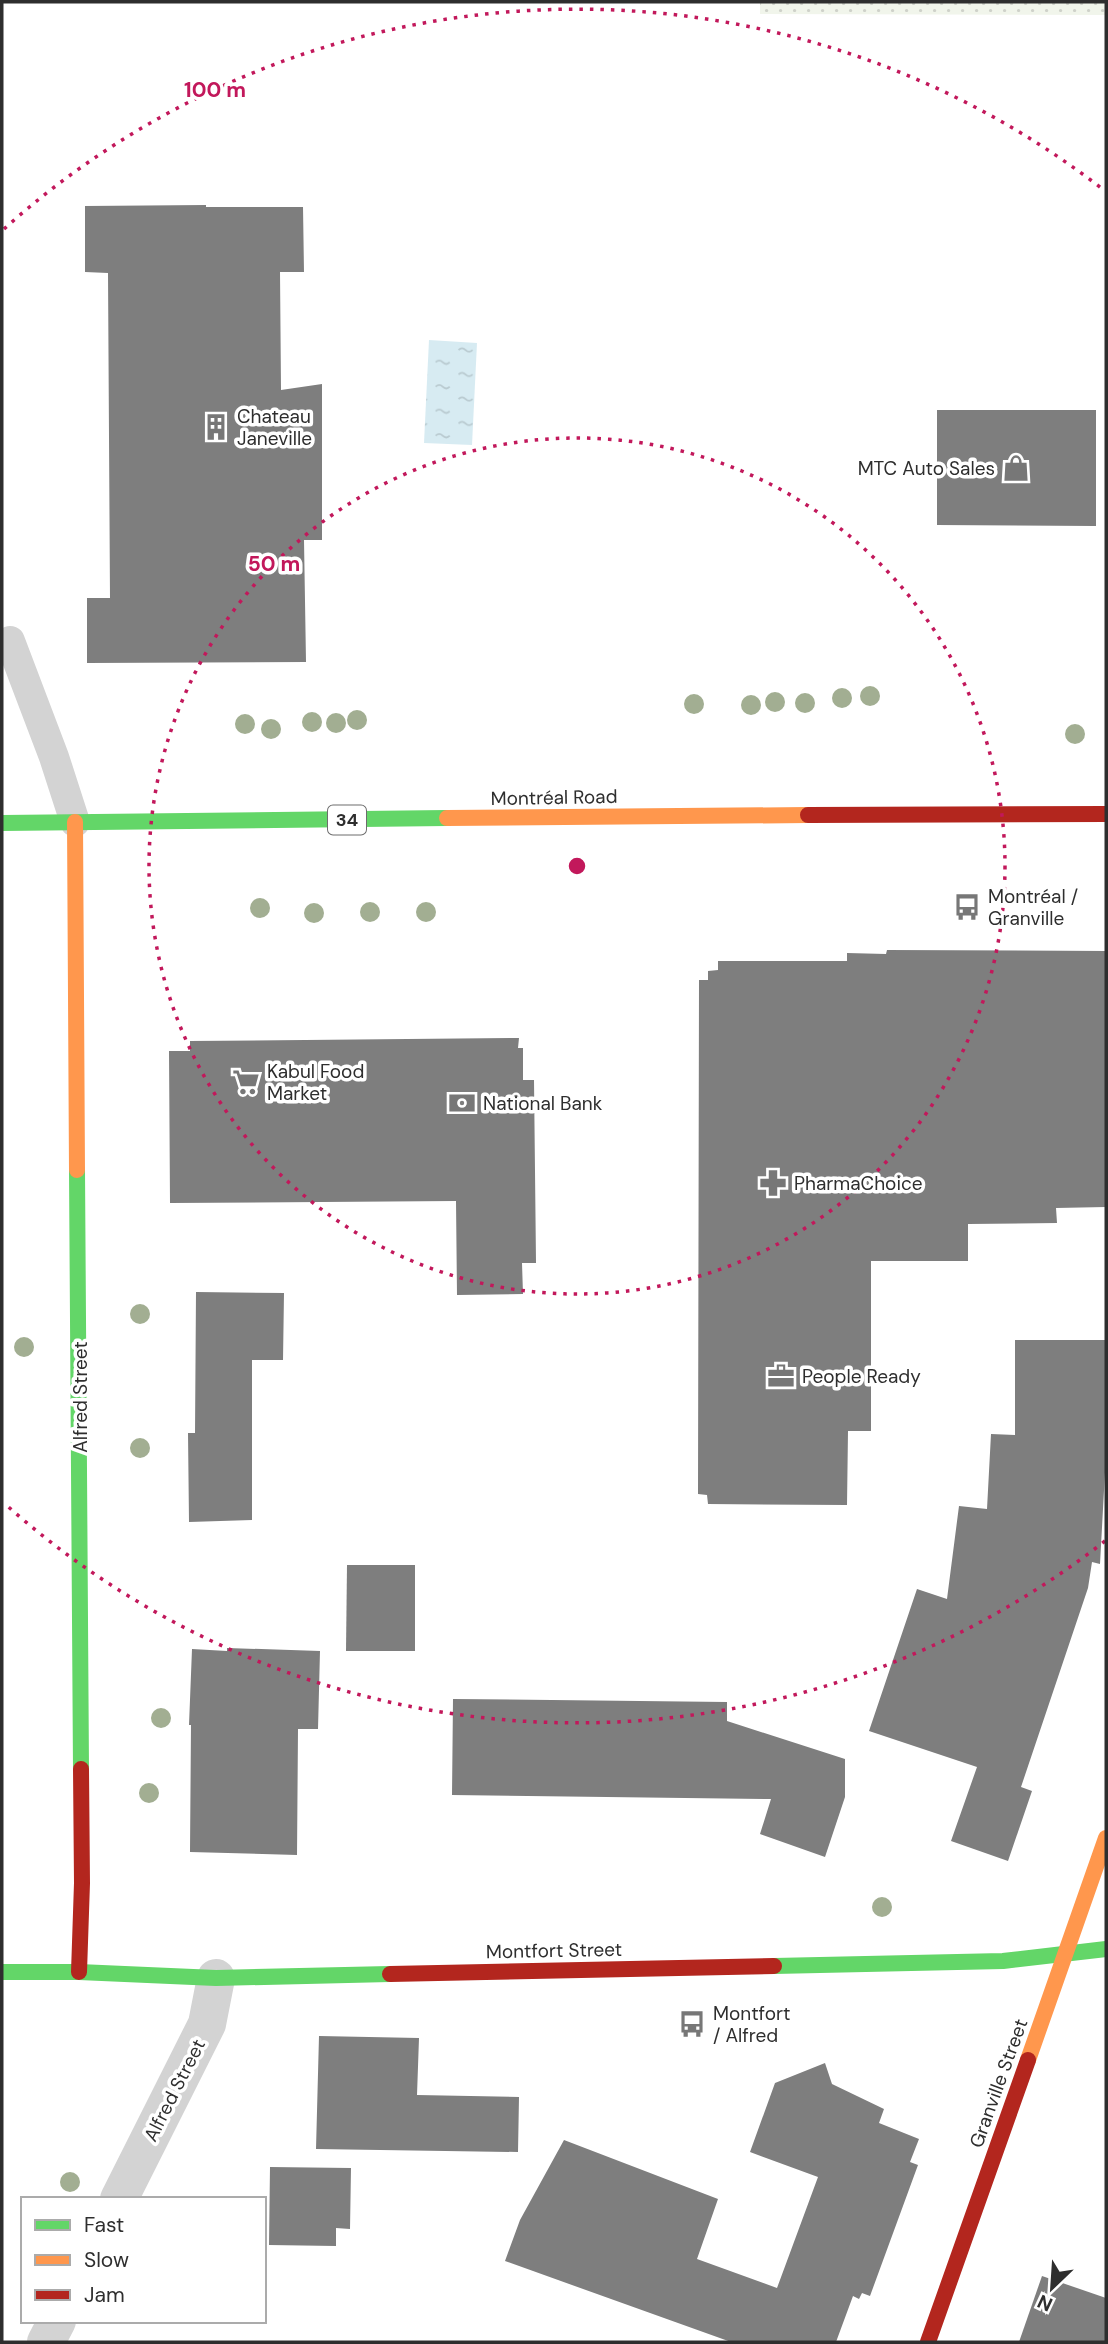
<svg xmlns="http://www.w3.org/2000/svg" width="1108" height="2344" font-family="'DM Sans',sans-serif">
<defs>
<pattern id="grass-dots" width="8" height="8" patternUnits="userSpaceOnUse" patternTransform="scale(1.75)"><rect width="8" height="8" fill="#f1f5eb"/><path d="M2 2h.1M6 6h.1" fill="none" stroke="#cfd2ca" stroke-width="1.8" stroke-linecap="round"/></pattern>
<pattern id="water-ripples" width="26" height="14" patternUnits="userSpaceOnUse" patternTransform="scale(1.75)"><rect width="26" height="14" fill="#d7ebf2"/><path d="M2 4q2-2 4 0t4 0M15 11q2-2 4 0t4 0" fill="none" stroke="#b9cad0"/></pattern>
</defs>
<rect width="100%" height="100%" fill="#fff"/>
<polygon fill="url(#grass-dots)" points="760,2 1106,2 1106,15 760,14"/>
<polygon fill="url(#water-ripples)" points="429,340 477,343 472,445 424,443"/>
<g fill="#7e7e7e">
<polygon points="206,205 206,207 303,207 304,272 280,272 281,390 322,384 322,540 304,540 306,662 87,663 87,598 110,598 108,273 85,272 85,206"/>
<polygon points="937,410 1096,410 1096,526 937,525"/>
<polygon points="887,950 1106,951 1106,1207 1056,1208 1057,1223 968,1224 968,1261 871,1261 871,1431 848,1431 847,1505 708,1504 707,1495 698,1494 699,980 708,980 708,971 718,970 718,961 847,961 847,953 886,954"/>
<polygon points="519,1038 518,1048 523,1048 523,1080 534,1080 536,1263 522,1263 523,1294 457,1295 456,1201 170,1203 169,1051 190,1051 190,1041"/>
<polygon points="196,1292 284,1293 283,1360 252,1360 252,1520 189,1522 188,1433 195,1433"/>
<polygon points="1015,1340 1106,1340 1106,1454 1100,1564 1092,1562 1088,1588 1021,1787 1032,1791 1008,1861 951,1841 977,1767 869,1731 917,1589 947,1599 959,1506 987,1509 991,1434 1015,1435"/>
<polygon points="347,1565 415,1565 415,1651 346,1651"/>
<polygon points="227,1648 320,1651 318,1729 298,1729 297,1855 190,1852 191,1725 189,1725 192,1649 227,1651"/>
<polygon points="453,1699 727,1702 727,1721 845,1759 845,1797 825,1857 760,1834 771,1799 452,1795"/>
<polygon points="319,2036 419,2038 417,2095 519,2097 518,2152 316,2149"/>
<polygon points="825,2063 832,2084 884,2109 879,2123 919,2139 910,2162 918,2165 870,2296 862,2293 859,2299 853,2296 836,2342 731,2342 505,2261 520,2220 564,2140 718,2199 697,2259 777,2288 818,2177 750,2152 775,2083"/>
<polygon points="270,2167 351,2168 350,2229 336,2228 336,2246 269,2245"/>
<polygon points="1042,2276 1106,2298 1106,2342 1019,2342"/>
</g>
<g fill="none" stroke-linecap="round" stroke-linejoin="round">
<polyline stroke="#d3d3d3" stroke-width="30" points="10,641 54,757 75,822"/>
<g stroke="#d3d3d3" stroke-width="38">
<polyline points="119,2199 207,2024 216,1978"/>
<polyline points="46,2342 57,2321"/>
</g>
<g stroke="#63d668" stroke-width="16">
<polyline points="2,823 447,818"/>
<polyline points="77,1170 81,1769"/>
<polyline points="774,1966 1003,1961 1106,1949"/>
<polyline points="2,1972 79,1972 216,1978 390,1974"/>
</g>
<g stroke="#ff974d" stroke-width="16">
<polyline points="447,818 808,815"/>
<polyline points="75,822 77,1170"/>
<polyline points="1028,2060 1106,1838"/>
</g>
<g stroke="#b3261e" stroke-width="16">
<polyline points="808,815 1106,814"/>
<polyline points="79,1972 82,1883 81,1769"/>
<polyline points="390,1974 774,1966"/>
<polyline points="928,2342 1028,2060"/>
</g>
</g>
<g fill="#a2ae92">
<circle cx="870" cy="696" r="10"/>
<circle cx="842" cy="698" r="10"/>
<circle cx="775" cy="702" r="10"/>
<circle cx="805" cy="703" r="10"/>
<circle cx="694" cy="704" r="10"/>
<circle cx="751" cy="705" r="10"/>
<circle cx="357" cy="720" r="10"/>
<circle cx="312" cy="722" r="10"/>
<circle cx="336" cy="723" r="10"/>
<circle cx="245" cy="724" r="10"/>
<circle cx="271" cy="729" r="10"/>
<circle cx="1075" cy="734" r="10"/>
<circle cx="260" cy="908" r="10"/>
<circle cx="370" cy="912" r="10"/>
<circle cx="426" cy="912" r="10"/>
<circle cx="314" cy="913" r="10"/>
<circle cx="140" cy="1314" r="10"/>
<circle cx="24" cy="1347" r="10"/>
<circle cx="140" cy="1448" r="10"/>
<circle cx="161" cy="1718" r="10"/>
<circle cx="149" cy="1793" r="10"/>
<circle cx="882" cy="1907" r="10"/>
<circle cx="70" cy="2182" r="10"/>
</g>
<g fill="none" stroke="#c2185b" stroke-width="3.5" stroke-dasharray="3.5 7">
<circle cx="577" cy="866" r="428"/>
<path d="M1105 1541A857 857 0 0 1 4 1503M4 229A857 857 0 0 1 1105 191"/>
</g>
<defs>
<symbol id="building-bare" viewBox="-9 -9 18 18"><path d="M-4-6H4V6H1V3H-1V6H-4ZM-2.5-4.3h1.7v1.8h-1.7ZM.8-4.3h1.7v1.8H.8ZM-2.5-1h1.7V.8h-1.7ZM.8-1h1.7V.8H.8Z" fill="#777" stroke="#fff" stroke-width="2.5" paint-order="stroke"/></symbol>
<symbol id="shop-bare" viewBox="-9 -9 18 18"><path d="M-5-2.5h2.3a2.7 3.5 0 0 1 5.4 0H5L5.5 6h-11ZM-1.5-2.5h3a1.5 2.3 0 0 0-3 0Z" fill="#777" stroke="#fff" stroke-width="2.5" paint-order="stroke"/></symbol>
<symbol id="bus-bare" viewBox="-9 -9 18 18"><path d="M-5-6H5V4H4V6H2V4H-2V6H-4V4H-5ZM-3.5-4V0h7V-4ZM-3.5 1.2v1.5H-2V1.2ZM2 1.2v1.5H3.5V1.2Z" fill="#777" stroke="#fff" stroke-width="2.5" paint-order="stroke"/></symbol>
<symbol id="supermarket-bare" viewBox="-9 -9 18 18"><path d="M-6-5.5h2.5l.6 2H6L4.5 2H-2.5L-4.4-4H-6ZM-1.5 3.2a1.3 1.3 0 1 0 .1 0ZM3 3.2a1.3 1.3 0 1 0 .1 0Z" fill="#777" stroke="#fff" stroke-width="2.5" paint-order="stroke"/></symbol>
<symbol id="bank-bare" viewBox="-9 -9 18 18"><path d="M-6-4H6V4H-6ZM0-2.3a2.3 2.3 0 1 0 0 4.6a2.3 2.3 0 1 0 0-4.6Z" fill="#777" stroke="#fff" stroke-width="2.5" paint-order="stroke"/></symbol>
<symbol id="pharmacy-bare" viewBox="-9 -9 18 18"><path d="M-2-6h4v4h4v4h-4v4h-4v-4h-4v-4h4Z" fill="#777" stroke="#fff" stroke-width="2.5" paint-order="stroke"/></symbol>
<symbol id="office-bare" viewBox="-9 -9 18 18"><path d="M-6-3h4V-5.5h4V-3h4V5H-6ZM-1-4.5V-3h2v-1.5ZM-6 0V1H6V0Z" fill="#777" stroke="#fff" stroke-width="2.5" paint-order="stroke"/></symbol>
</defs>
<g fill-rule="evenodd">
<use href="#building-bare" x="197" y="408" width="38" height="38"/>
<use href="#shop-bare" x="997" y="449" width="38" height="38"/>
<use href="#bus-bare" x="948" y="888" width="38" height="38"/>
<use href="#supermarket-bare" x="227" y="1063" width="38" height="38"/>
<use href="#bank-bare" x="443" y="1084" width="38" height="38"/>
<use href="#pharmacy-bare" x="754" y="1164" width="38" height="38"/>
<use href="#office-bare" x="762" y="1357" width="38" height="38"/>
<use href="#bus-bare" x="673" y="2005" width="38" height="38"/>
</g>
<g text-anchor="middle" stroke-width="7" stroke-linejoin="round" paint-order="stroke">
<rect fill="#fff" stroke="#6d6d6d" stroke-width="2" x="328" y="805.5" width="38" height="29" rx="5"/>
<g font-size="18" font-weight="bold" fill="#2e2e2e">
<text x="347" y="826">34</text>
</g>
<g font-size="19" fill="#2e2e2e" stroke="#fff" text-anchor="start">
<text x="237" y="423">Chateau<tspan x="237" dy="22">Janeville</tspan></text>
<text x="995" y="475" text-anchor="end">MTC Auto Sales</text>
<text x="988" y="903">Montréal /<tspan x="988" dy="22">Granville</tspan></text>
<text x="267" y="1078">Kabul Food<tspan x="267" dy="22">Market</tspan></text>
<text x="483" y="1110">National Bank</text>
<text x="794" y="1190">PharmaChoice</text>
<text x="802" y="1383">People Ready</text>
<text x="713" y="2020">Montfort<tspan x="713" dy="22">/ Alfred</tspan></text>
</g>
<g font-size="19" fill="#2e2e2e" stroke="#fff">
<text transform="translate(554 797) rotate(-1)" y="7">Montréal Road</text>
<text transform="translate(80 1397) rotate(-90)" y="7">Alfred Street</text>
<text transform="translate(554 1950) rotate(-1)" y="7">Montfort Street</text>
<text transform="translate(998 2083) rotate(-70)" y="7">Granville Street</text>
<text transform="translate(174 2090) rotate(-63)" y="7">Alfred Street</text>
</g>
</g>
<circle cx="577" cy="866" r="10" fill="#c2185b" stroke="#fff" stroke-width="3.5"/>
<g font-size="21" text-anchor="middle" font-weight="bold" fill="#c2185b" stroke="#fff" stroke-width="7" stroke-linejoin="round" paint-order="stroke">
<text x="215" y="97">100 m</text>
<text x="274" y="571">50 m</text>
</g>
<rect width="1108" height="2344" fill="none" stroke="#2e2e2e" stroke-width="7"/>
<rect x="21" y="2197" width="245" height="126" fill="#ffffff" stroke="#ababab" stroke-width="2"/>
<rect x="35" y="2220" width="35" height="10" fill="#63d668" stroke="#ababab" stroke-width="2"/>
<text x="84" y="2232" font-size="21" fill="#2e2e2e">Fast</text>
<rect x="35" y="2255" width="35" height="10" fill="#ff974d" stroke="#ababab" stroke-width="2"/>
<text x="84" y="2267" font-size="21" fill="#2e2e2e">Slow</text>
<rect x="35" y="2290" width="35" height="10" fill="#b3261e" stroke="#ababab" stroke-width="2"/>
<text x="84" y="2302" font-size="21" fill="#2e2e2e">Jam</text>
<g transform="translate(1052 2288) rotate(205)" stroke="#ffffff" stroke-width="5" paint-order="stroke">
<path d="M0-5L12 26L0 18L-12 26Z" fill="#2e2e2e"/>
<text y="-10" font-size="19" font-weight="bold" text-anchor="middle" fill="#2e2e2e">N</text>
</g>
</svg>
